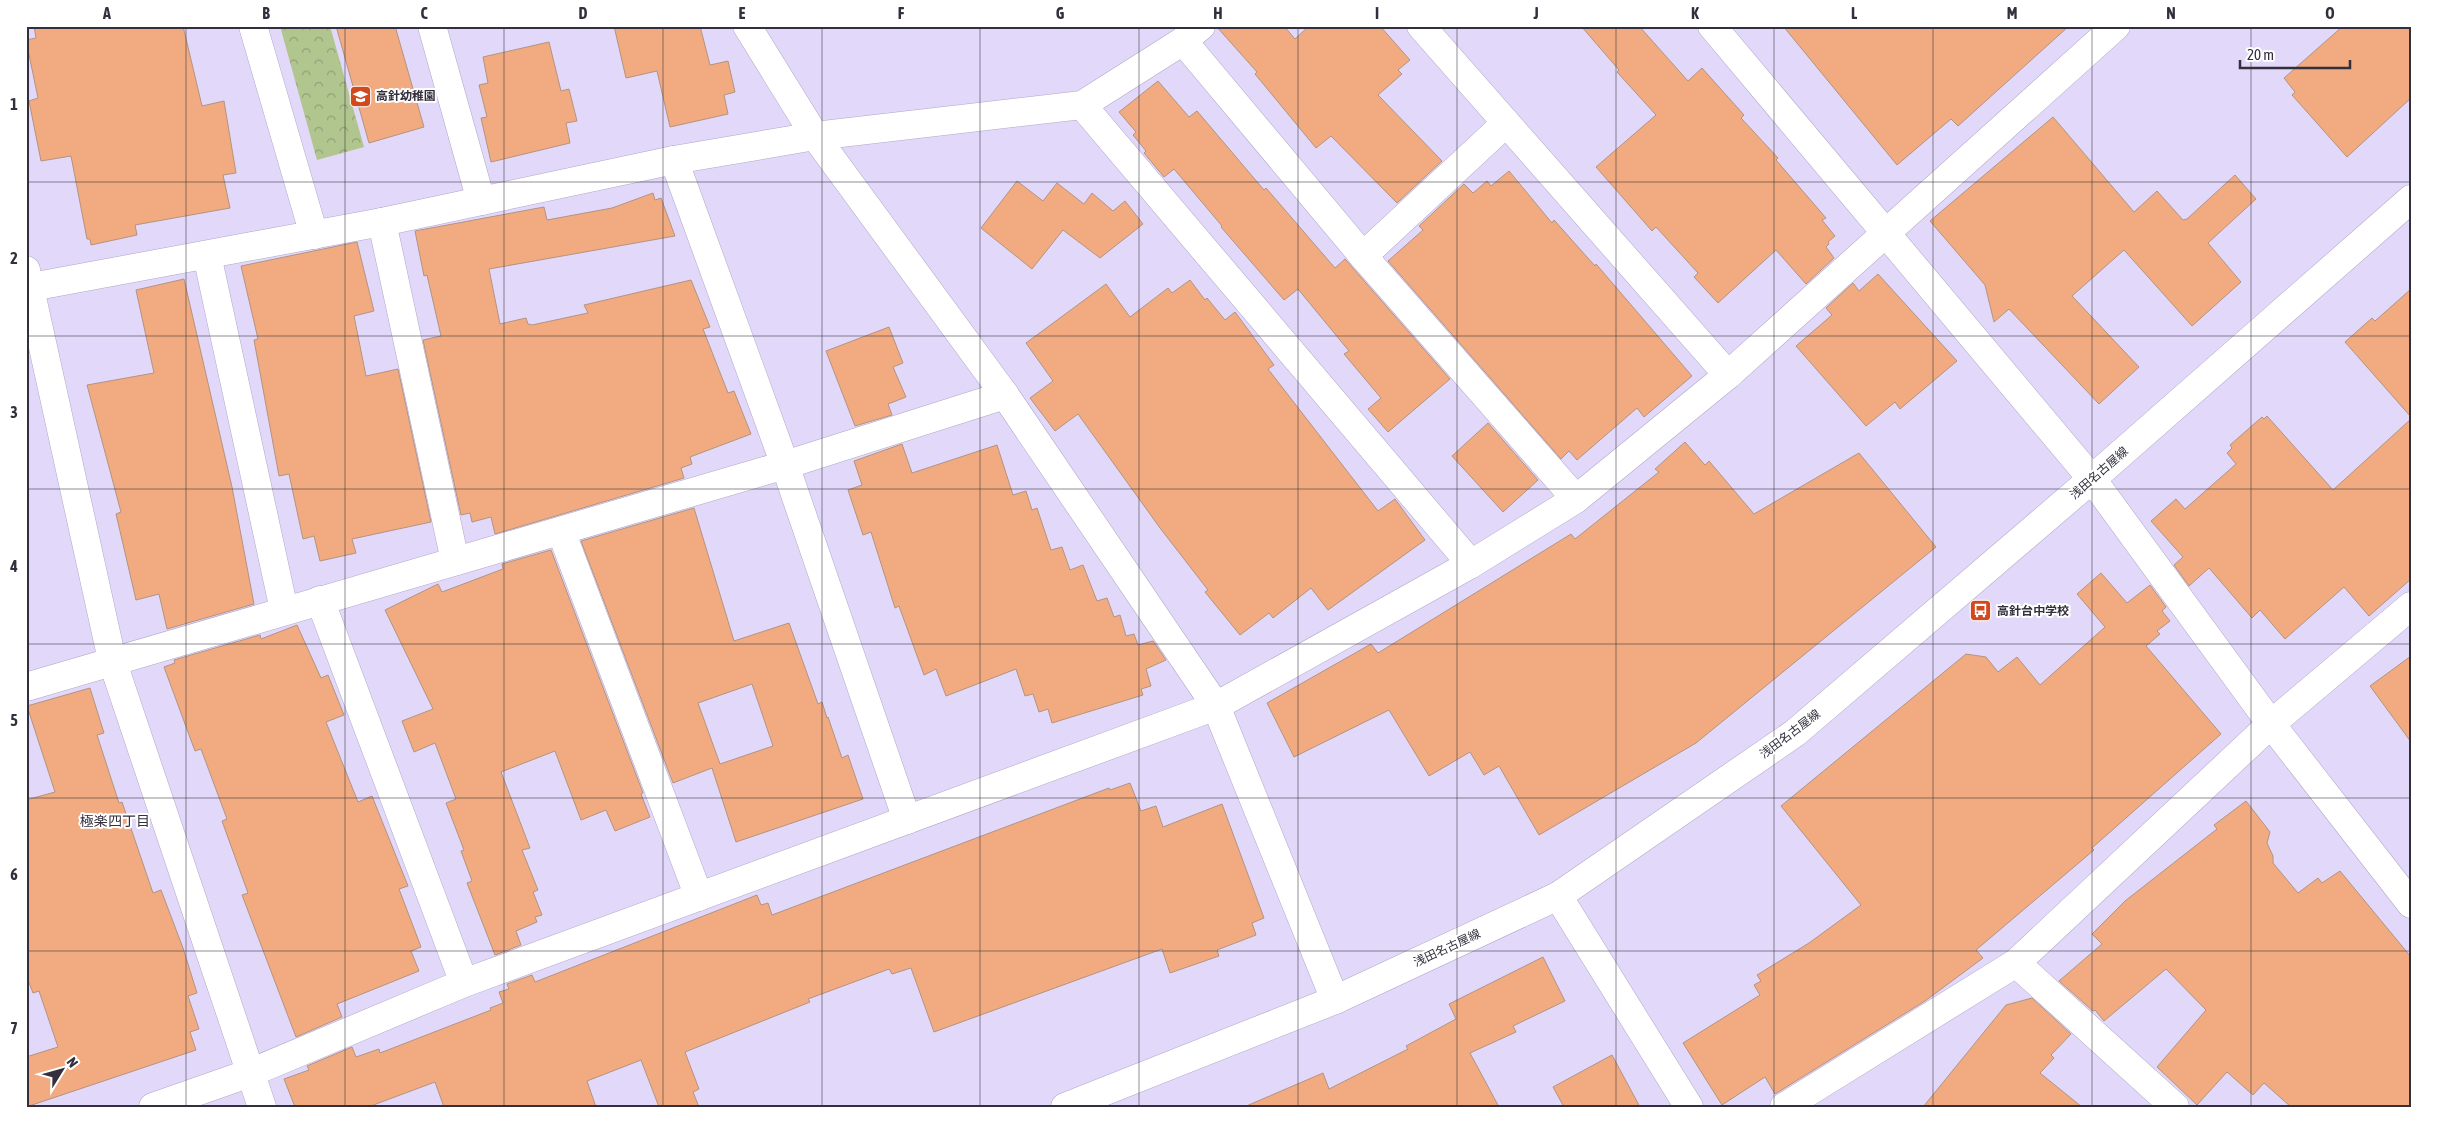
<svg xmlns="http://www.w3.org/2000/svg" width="2437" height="1133" font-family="'Asap Condensed','Noto Sans JP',sans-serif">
<defs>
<pattern id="park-crowns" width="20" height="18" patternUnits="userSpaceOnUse" patternTransform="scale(1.25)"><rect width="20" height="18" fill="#b1c58f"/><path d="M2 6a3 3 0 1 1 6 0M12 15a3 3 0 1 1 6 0" fill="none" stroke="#91a076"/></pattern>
</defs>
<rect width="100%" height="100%" fill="#e2d8fa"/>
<polygon fill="url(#park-crowns)" points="280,26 330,26 364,147 317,160"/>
<g fill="#f2ab81" stroke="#b39380" fill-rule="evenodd">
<polygon points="34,26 183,26 202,106 224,101 236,173 223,175 230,208 135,225 137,235 91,245 90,239 87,239 71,156 41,161 29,101 38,98 26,40 36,38"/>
<polygon points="336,26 395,26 424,127 369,143"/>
<polygon points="614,26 700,26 710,65 728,61 735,92 724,95 728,114 670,127 657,71 626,78"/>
<polygon points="1216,26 1284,26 1295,39 1309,26 1380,26 1410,60 1398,70 1402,74 1378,95 1442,161 1397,203 1331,136 1316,148 1255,74 1257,72"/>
<polygon points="1581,26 1639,26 1688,81 1702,68 1744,115 1741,118 1778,158 1776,160 1826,218 1822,220 1835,236 1828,242 1829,244 1826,247 1834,258 1806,284 1776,250 1718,303 1694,277 1698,273 1656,227 1652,231 1596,167 1656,115 1617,72 1619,70"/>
<polygon points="1783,26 2069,26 1958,126 1951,119 1897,165"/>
<polygon points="2343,26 2411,26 2411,98 2347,157 2292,95 2295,92 2284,78"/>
<polygon points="549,42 561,91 569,89 577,121 566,123 570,143 491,162 481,118 487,117 479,85 488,83 483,57"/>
<polygon points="1158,81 1189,117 1197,111 1264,190 1266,188 1335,268 1345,259 1450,379 1388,432 1368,409 1381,398 1344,354 1349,351 1298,289 1284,300 1221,227 1222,226 1174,169 1164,177 1144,153 1146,151 1133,135 1136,132 1119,112"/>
<polygon points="2053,117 2134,212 2157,191 2183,220 2187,219 2235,175 2256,199 2208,243 2241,282 2192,326 2124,250 2072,296 2139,367 2099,404 2009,309 1994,322 1985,285 1930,221"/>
<polygon points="1509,171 1552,223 1554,220 1595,266 1596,264 1692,376 1644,417 1637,408 1577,460 1569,451 1561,459 1388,261 1423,230 1419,226 1464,184 1473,193 1487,181 1491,186"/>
<polygon points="1017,181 1043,201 1057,183 1084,204 1092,193 1113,211 1125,201 1143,224 1100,258 1063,230 1032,269 981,228"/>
<polygon points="653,193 655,200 661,198 675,236 489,269 500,324 526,318 528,324 532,325 588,313 584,305 691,280 710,327 703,329 728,393 734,391 751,434 690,457 692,464 681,468 684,478 495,534 491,517 472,522 470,513 461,515 423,340 441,336 427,275 424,276 415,231 544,207 547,220 612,208"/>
<polygon points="357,242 374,311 354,316 366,376 398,369 431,522 352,539 356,553 320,561 314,536 303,539 289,474 279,476 254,340 258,339 241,266"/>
<polygon points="1878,274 1957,361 1900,409 1895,402 1866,426 1796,346 1832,315 1826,308 1853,283 1859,291"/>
<polygon points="184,279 232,487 254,604 167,629 159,594 136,600 116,514 121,512 87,385 154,373 136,290"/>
<polygon points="1190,280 1205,300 1207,298 1225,320 1235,312 1274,365 1268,369 1378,511 1395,499 1425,540 1328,610 1311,588 1273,618 1269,613 1240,635 1205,592 1208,590 1160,528 1078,414 1055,431 1030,398 1053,381 1026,343 1106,284 1130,317 1168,288 1172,293"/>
<polygon points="2411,289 2411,417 2345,342 2372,318 2375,321"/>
<polygon points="889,327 903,363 893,367 906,397 888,404 892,415 855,426 826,351"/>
<polygon points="2267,416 2333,490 2411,419 2411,579 2369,616 2344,587 2285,639 2260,610 2252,618 2209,568 2189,586 2174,565 2183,557 2151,521 2176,499 2185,509 2236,464 2227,453 2232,448 2230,445 2262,417 2264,419"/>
<polygon points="1488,423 1538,480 1503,512 1452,456"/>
<polygon points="1685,442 1705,465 1709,461 1754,514 1859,453 1936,547 1696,743 1539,835 1499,766 1484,775 1470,752 1429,776 1389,710 1294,757 1267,703 1371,644 1378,653 1571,534 1575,539 1659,472 1655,469"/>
<polygon points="902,444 912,473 997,445 1013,495 1026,491 1032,510 1037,508 1051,550 1062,547 1070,570 1083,565 1097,601 1107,598 1114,617 1120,615 1126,636 1134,634 1138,645 1153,641 1166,660 1146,669 1151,686 1141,689 1143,695 1052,723 1048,709 1039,712 1033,694 1025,696 1016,669 946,696 936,669 924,675 899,606 895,608 871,532 863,535 848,490 862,485 854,461"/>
<path d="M694,508L734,641L789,623L818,704L822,702L827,718L828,717L842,758L848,755L863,799L736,842L712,768L673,783L581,541ZM752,684L773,746L720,764L698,703Z"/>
<polygon points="551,550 643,793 641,794 650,817 615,831 606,810 581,820 555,751 501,772 530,848 522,850 538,890 533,892 542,915 535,917 537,922 516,931 521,945 495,955 467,883 472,881 461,851 464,850 446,803 456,799 435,743 414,752 402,721 433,709 385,610 438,584 442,592 503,569 502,564"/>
<polygon points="2101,573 2127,603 2150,585 2166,607 2162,611 2170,621 2157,631 2160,634 2146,646 2221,734 2092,848 2094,850 1976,950 1983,958 1925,1001 1775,1094 1765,1077 1722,1105 1683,1043 1760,995 1754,985 1761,981 1757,975 1809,943 1861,905 1781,806 1966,654 1986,657 1998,672 2017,657 2040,685 2105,627 2077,594"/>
<polygon points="297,625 321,678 328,675 344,715 326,722 358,802 372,796 408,886 399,889 421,947 411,951 419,971 337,1004 342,1017 296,1037 242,895 248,893 222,821 227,819 201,749 195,751 164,667 175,663 174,660 260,635 261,639"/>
<polygon points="2411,656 2411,742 2370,686"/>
<polygon points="90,688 104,733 97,735 119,803 122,802 153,893 161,890 183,948 197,993 188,996 199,1029 190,1032 196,1050 26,1107 26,1057 58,1047 39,991 33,993 26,975 26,800 55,792 27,706"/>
<polygon points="1130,783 1141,811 1156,806 1163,827 1222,804 1264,918 1252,923 1256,935 1217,950 1219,956 1170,973 1162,949 934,1032 911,968 892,974 889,969 808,999 810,1002 685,1052 699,1089 693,1092 699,1107 659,1107 641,1060 587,1081 596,1107 444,1107 435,1082 368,1107 295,1107 284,1079 309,1070 307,1066 352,1047 356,1057 379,1049 380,1053 491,1010 490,1008 503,1003 499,992 509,989 507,984 532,975 535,982 757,895 761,905 768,903 772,915 1109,788 1110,790"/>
<polygon points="2246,801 2270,832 2267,843 2273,856 2273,863 2298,893 2318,878 2322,883 2340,871 2411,957 2411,1107 2291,1107 2264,1083 2253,1095 2227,1072 2197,1105 2157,1067 2206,1010 2166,969 2104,1021 2095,1010 2093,1011 2059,981 2102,944 2092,934 2125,901 2217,829 2214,825"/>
<polygon points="1543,957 1565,1001 1513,1026 1516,1032 1470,1053 1499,1107 1244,1107 1323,1073 1329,1089 1408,1049 1406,1046 1456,1019 1449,1004"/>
<polygon points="2032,998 2071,1034 2051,1055 2054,1058 2040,1073 2082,1107 1923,1107 2006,1005"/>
<polygon points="1612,1055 1640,1107 1564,1107 1553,1087"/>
</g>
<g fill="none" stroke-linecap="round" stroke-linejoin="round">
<defs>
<g id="street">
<polyline points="253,26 314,235"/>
<polyline points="432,26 481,201"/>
<polyline points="747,26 815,136 1005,395 1216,706 1335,1000"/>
<polyline points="1421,26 1728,375"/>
<polyline points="1712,26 2092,479 2271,724 2411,904"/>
<polyline points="1183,41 1363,256"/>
<polyline points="1082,105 1471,564"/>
<polyline points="1506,123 1363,256 1576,499"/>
<polyline points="674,160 785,465 907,820"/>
<polyline points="382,222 455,561"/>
<polyline points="207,255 284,610"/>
<polyline points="26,270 112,660 262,1107"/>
<polyline points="26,288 382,222 674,160 815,136 1082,105 1183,41 1201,26"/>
<polyline points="561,531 699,897"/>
<polyline points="320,600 464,983"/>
<polyline points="26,687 785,465 1005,395"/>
<polyline points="1558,896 1689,1107"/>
<polyline points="2016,963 2175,1107"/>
<polyline points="153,1107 250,1073 464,983 1216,706 1471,564 1576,499 1728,375 2116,26"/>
<polyline points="1784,1107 2016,963 2271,724 2411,606"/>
</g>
<polyline id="secondary" points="1065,1107 1335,1000 1558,896 1795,733 2092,479 2411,199"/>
</defs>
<use href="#street" stroke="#b1a7c7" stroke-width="29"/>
<use href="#secondary" stroke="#b1a7c7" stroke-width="29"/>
<use href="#street" stroke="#fff" stroke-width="28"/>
<use href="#secondary" stroke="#fff" stroke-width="28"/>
</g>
<path fill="none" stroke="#332f3c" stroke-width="1" stroke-opacity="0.55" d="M186,26V1107M345,26V1107M504,26V1107M663,26V1107M822,26V1107M980,26V1107M1139,26V1107M1298,26V1107M1457,26V1107M1616,26V1107M1774,26V1107M1933,26V1107M2092,26V1107M2251,26V1107M26,182H2411M26,336H2411M26,489H2411M26,644H2411M26,798H2411M26,951H2411"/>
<defs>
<symbol id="school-square" viewBox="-11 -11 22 22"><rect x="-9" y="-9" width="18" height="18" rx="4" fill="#d1491c" stroke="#fff"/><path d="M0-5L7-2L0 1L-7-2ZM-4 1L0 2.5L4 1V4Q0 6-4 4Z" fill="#fff"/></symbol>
<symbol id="bus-square" viewBox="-11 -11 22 22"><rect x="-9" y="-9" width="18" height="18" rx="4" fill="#d1491c" stroke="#fff"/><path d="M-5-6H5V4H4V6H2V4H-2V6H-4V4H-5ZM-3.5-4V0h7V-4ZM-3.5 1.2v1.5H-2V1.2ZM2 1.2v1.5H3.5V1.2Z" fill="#fff"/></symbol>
</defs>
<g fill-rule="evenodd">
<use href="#school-square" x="348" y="84" width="25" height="25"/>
<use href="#bus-square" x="1968" y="598" width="25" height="25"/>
</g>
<g text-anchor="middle" stroke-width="4" stroke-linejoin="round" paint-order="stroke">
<g font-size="12" font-weight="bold" fill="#332f3c" stroke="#fff" text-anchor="start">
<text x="376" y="100">高針幼稚園</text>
<text x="1997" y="615">高針台中学校</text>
</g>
<g font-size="12" fill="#332f3c" stroke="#fff">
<text transform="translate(2099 473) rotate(-41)" y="4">浅田名古屋線</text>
<text transform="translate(1790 734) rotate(-37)" y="4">浅田名古屋線</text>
<text transform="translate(1447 948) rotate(-25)" y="4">浅田名古屋線</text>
</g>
<g font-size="14" fill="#332f3c" stroke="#fff">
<text x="115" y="826">極楽四丁目</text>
</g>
</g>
<rect width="2437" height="1133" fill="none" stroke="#ffffff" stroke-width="55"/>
<g transform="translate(62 1070) rotate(53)" stroke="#ffffff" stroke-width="4" paint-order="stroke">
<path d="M0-4L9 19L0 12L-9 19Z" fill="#332f3c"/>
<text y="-8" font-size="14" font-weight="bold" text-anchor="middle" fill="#332f3c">N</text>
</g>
<path d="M2240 60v8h110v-8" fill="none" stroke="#332f3c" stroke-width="2.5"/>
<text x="2247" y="60" font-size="15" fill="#332f3c" stroke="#ffffff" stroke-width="4" paint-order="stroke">20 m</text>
<rect x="28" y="28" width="2382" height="1078" fill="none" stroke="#332f3c" stroke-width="2"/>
<g font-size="16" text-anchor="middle" font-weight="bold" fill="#332f3c">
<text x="107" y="19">A</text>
<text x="266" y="19">B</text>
<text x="424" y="19">C</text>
<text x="583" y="19">D</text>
<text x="742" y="19">E</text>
<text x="901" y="19">F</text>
<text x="1060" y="19">G</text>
<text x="1218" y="19">H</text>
<text x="1377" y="19">I</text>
<text x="1536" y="19">J</text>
<text x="1695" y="19">K</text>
<text x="1854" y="19">L</text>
<text x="2012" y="19">M</text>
<text x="2171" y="19">N</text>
<text x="2330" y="19">O</text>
<text x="14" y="110">1</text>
<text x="14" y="264">2</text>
<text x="14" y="418">3</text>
<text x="14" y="572">4</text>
<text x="14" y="726">5</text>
<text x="14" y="880">6</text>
<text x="14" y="1034">7</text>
</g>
</svg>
